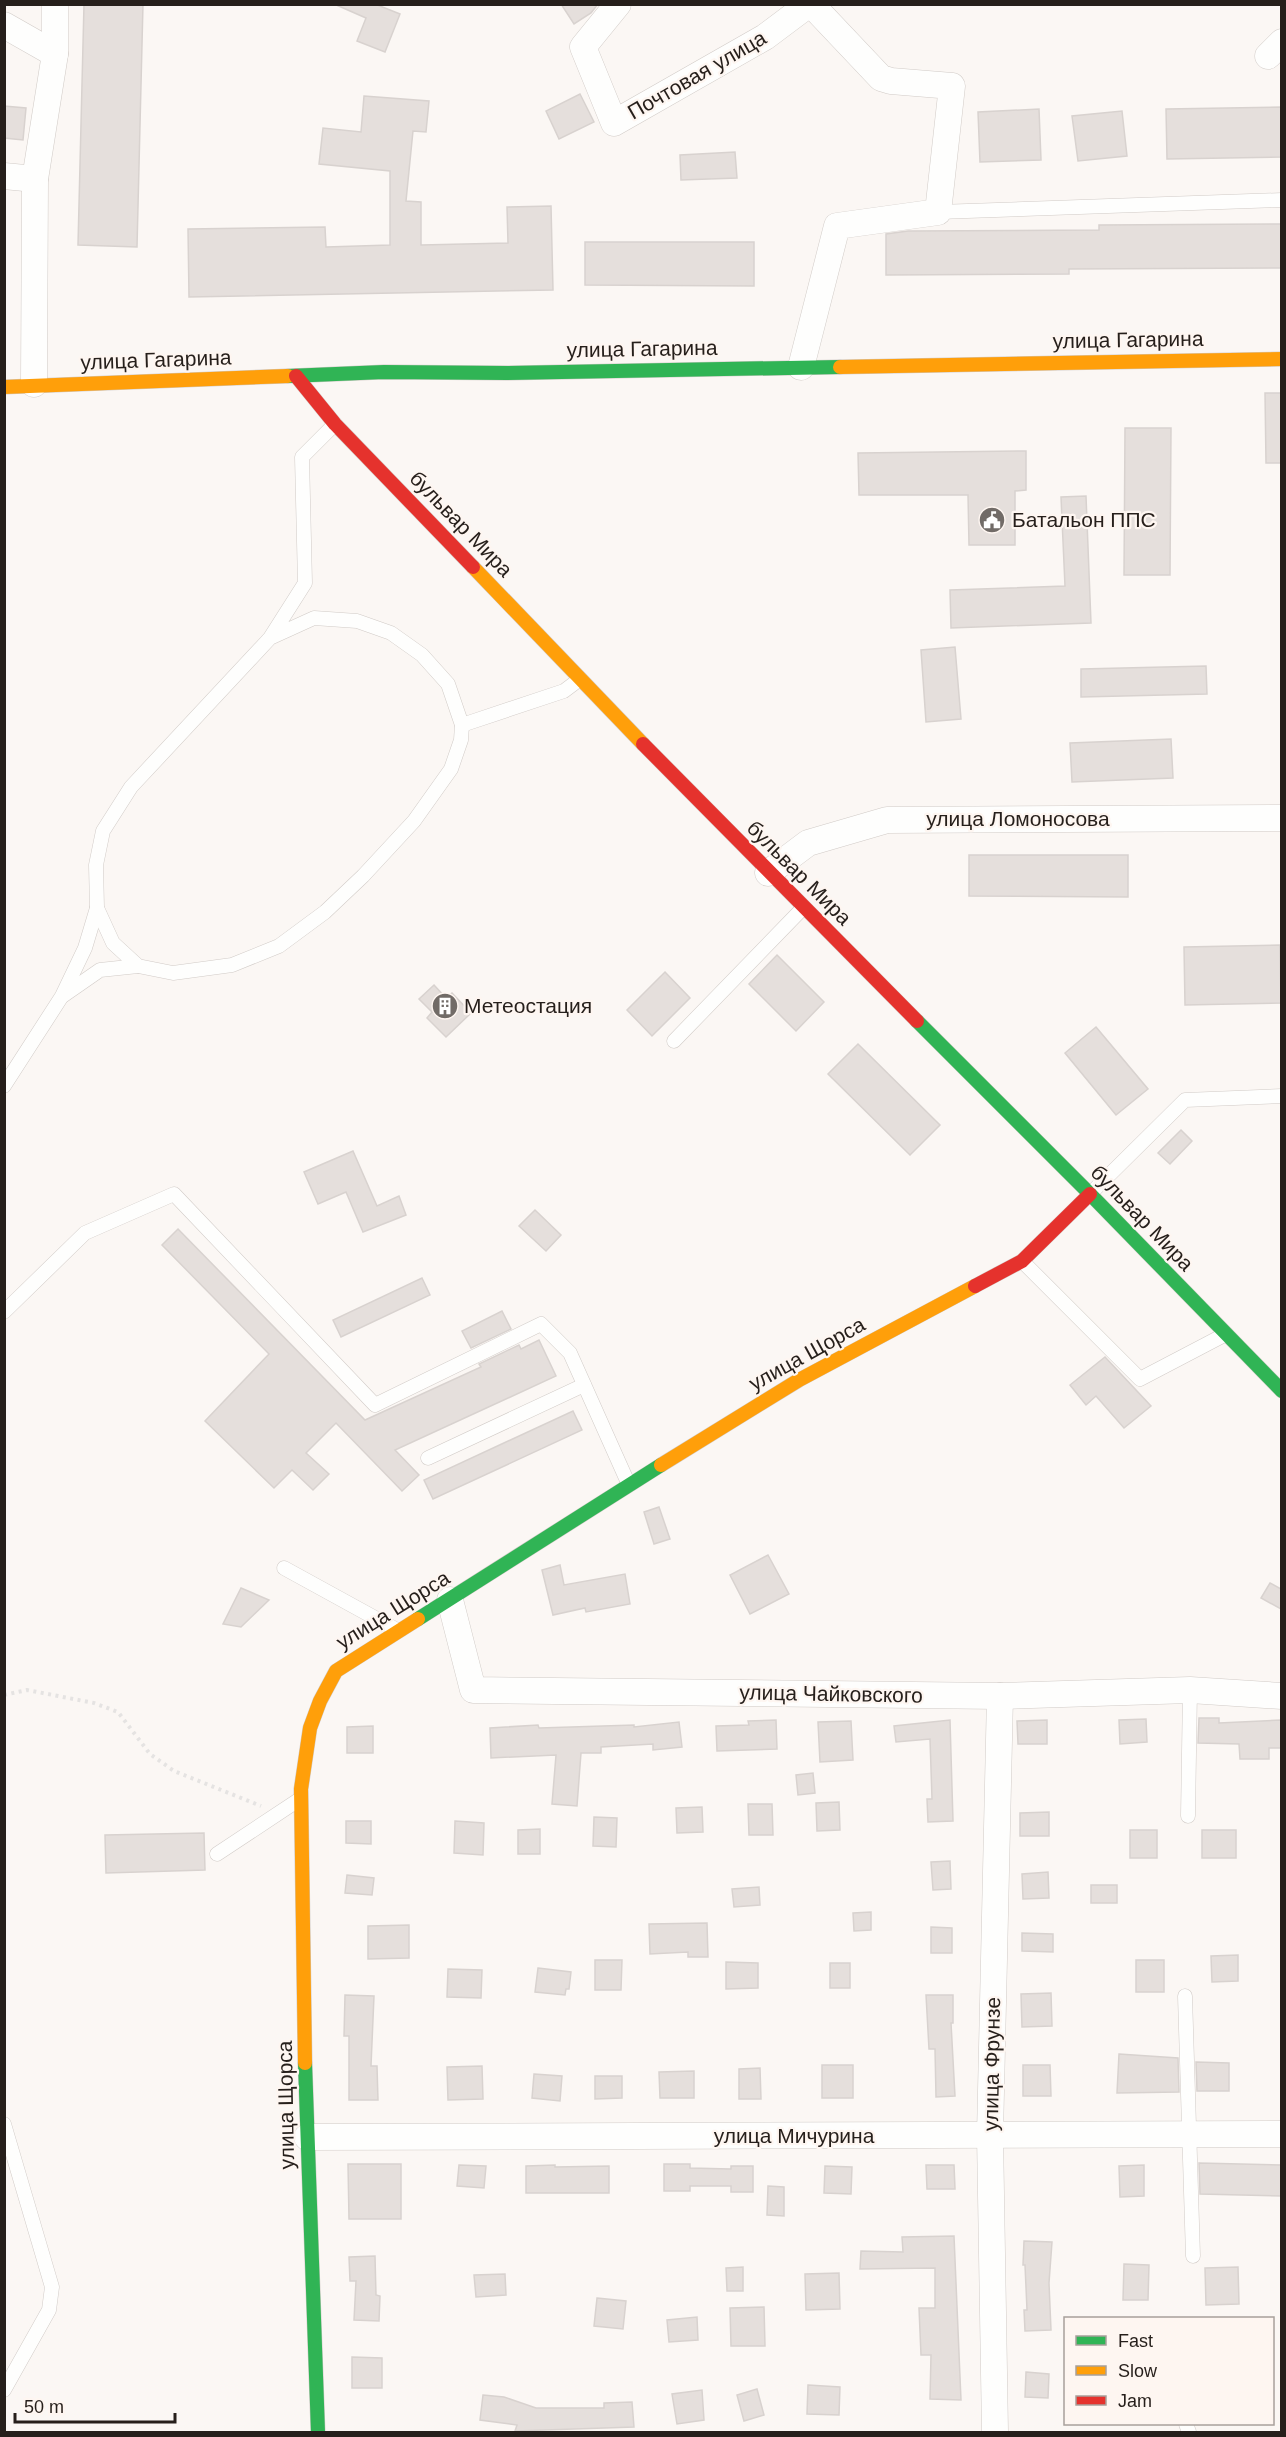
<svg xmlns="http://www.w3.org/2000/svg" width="1286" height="2437" font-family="Arial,sans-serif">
<rect width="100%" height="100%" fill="#fbf7f4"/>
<g fill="#e5dfdc" stroke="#d8d2cf" stroke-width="1.5">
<polygon points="84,4 143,4 137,247 78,245"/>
<polygon points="334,4 375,4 400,14 385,52 357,41 366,18"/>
<polygon points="561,4 598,4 591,13 574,24"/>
<polygon points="580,94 594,122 559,139 546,111"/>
<polygon points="364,96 429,101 426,132 413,131 406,201 421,202 421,245 508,243 507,207 551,206 553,290 189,297 188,229 325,227 326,247 390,245 390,171 319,164 323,128 361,132"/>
<polygon points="4,106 26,108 23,140 4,138"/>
<polygon points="1281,107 1281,157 1167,159 1166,109"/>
<polygon points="1039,109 1041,160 980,162 978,112"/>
<polygon points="1122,111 1127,156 1078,161 1072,116"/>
<polygon points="735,152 737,178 681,180 680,155"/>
<polygon points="1281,224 1281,268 1069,269 1069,274 886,275 886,234 908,231 1099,230 1099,225"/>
<polygon points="585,242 754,242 754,286 585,285"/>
<polygon points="1265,393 1281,393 1281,463 1266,463"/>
<polygon points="1125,428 1171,428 1170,575 1124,575"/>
<polygon points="1026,451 1026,490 1015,491 1015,545 969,545 968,495 859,495 858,453"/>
<polygon points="1086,496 1091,623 951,628 950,590 1065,586 1061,497"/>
<polygon points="955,647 961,719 926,722 921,650"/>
<polygon points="1206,666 1207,694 1081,697 1081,669"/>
<polygon points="1171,739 1173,778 1072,782 1070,743"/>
<polygon points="969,855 1128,855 1128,897 969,896"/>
<polygon points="1280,945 1281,1003 1185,1005 1184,947"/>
<polygon points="777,955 824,1002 796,1031 749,984"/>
<polygon points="665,972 690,998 652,1036 627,1010"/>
<polygon points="434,985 446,998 452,993 471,1013 446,1037 427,1018 432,1012 419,999"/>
<polygon points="1096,1027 1148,1089 1116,1115 1065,1053"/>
<polygon points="858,1044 940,1125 910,1155 828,1074"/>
<polygon points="1181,1130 1192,1141 1170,1164 1158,1153"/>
<polygon points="353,1151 377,1206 399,1196 406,1215 363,1232 346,1192 318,1204 304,1172"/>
<polygon points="535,1210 561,1235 546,1251 519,1226"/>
<polygon points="178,1229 365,1420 481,1367 479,1364 519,1345 521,1349 539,1340 556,1376 395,1450 419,1475 402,1491 336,1423 306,1453 329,1474 313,1490 292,1470 274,1488 205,1421 269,1354 162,1245"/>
<polygon points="422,1278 430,1295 341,1337 333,1320"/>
<polygon points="502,1311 511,1329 471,1348 462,1331"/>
<polygon points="1105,1357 1151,1406 1124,1428 1096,1396 1086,1405 1070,1385"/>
<polygon points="573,1411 582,1430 433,1499 424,1480"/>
<polygon points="659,1507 670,1539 654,1544 644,1512"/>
<polygon points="768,1555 789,1594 750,1614 730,1575"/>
<polygon points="560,1565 564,1585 625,1574 630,1604 586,1612 585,1608 553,1615 542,1570"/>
<polygon points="1270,1583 1281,1589 1281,1609 1261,1598"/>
<polygon points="241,1588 269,1600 241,1627 223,1624"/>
<polygon points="1199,1718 1219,1718 1219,1723 1281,1720 1281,1748 1269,1748 1269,1759 1240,1759 1239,1744 1198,1743"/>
<polygon points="1146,1719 1147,1742 1120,1744 1119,1720"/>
<polygon points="776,1720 777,1749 717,1751 716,1726 749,1725 748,1721"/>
<polygon points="950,1720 953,1821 928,1822 927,1799 932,1799 930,1739 896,1742 894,1726"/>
<polygon points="1047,1720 1047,1744 1018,1744 1017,1721"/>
<polygon points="851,1721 853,1760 820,1762 818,1722"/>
<polygon points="679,1722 682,1747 653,1750 653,1744 601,1747 601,1753 581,1753 577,1806 552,1804 556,1755 491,1758 490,1728 538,1725 539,1728 634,1725 634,1727"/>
<polygon points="373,1726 373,1753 347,1753 347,1727"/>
<polygon points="813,1773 815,1793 798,1795 796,1775"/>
<polygon points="839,1802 840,1830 817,1831 816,1803"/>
<polygon points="748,1804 772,1804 773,1835 749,1835"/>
<polygon points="702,1807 703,1832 677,1833 676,1808"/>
<polygon points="1049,1812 1049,1836 1020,1836 1020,1813"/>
<polygon points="594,1817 617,1818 616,1847 593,1846"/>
<polygon points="346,1821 371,1821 371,1844 346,1843"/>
<polygon points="455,1821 484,1823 483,1855 454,1853"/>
<polygon points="540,1829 540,1854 518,1854 518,1830"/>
<rect x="1130" y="1830" width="27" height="28"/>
<rect x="1202" y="1830" width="34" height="28"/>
<polygon points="204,1833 205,1870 106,1873 105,1835"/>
<polygon points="950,1861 951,1889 933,1890 931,1862"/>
<polygon points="1048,1872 1049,1898 1023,1899 1022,1874"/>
<polygon points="347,1875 374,1878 372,1895 345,1893"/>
<rect x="1091" y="1885" width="26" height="18"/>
<polygon points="759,1887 760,1905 734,1907 732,1889"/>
<polygon points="871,1912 871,1930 854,1931 853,1913"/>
<polygon points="707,1923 708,1957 688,1957 688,1952 650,1954 649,1924"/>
<polygon points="409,1925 409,1958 368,1959 368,1926"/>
<polygon points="931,1927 952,1928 952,1953 931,1953"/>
<polygon points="1022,1933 1053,1934 1053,1952 1022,1951"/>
<polygon points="1238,1955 1238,1981 1212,1982 1211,1956"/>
<polygon points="595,1960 622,1960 621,1990 595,1990"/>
<rect x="1136" y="1960" width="28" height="32"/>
<polygon points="726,1962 758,1963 758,1988 726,1989"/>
<rect x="830" y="1963" width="20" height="25"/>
<polygon points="538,1968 571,1972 569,1989 566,1989 565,1995 535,1992"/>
<polygon points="448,1969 482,1970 481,1998 447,1997"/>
<polygon points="1051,1993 1052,2026 1022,2027 1021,1994"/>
<polygon points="345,1995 374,1996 371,2066 377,2066 378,2100 349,2100 349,2036 344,2036"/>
<polygon points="926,1995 953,1995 953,2023 951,2023 955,2096 936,2097 935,2049 929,2049"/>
<polygon points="1119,2054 1178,2058 1179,2092 1117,2093"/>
<polygon points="1196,2062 1229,2063 1229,2091 1197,2091"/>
<rect x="822" y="2065" width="31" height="33"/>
<polygon points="1023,2065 1050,2065 1051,2096 1023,2096"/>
<polygon points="482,2066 483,2099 448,2100 447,2067"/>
<polygon points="760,2068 761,2099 739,2099 739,2069"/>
<polygon points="694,2071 694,2098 660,2098 659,2072"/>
<polygon points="534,2074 562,2076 560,2101 532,2098"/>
<polygon points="595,2076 622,2076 622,2098 595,2099"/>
<polygon points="1199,2163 1281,2165 1281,2196 1200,2194"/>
<polygon points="348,2164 401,2164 401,2219 349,2219"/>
<polygon points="664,2164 690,2164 690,2168 731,2169 731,2166 753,2166 753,2192 731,2192 731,2186 690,2186 690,2191 664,2191"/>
<polygon points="459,2165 486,2166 484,2188 457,2186"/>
<polygon points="555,2165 555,2167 609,2166 609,2193 526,2193 526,2166"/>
<polygon points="926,2165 954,2165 955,2189 927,2189"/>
<polygon points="1144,2165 1144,2196 1120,2197 1119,2166"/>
<polygon points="825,2166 852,2167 851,2194 824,2193"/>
<polygon points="768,2186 784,2187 784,2216 767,2215"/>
<polygon points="954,2236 961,2400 930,2399 931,2355 921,2355 919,2308 935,2308 935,2268 860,2269 861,2251 903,2252 902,2237"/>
<polygon points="1024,2241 1052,2242 1049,2283 1051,2330 1025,2331 1024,2310 1027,2310 1025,2265 1023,2265"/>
<polygon points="375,2256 376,2295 380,2296 379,2321 354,2320 356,2281 350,2281 349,2257"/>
<polygon points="1124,2264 1149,2265 1148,2300 1123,2300"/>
<polygon points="743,2267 743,2291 727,2291 726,2268"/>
<polygon points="1238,2267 1239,2304 1206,2305 1205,2268"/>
<polygon points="839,2273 840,2309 806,2310 805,2274"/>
<polygon points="505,2274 506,2295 476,2297 474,2275"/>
<polygon points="597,2298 626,2301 623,2329 594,2326"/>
<polygon points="764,2307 765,2346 731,2346 730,2308"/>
<polygon points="697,2317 698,2340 669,2342 667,2320"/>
<polygon points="352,2357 382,2358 382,2388 352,2388"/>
<polygon points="1026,2372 1049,2374 1048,2398 1025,2397"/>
<polygon points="808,2385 840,2387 839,2415 807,2414"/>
<polygon points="757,2389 764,2415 744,2421 737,2395"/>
<polygon points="702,2390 704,2420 677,2424 672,2394"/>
<polygon points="483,2395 504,2397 536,2408 604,2408 604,2403 632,2402 634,2427 515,2431 517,2425 480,2420"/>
</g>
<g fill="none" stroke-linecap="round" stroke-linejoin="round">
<defs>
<g id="lane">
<polyline points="938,212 1282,200"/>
<polyline points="270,638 314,618 357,621 391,633 422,655 448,684 462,725 461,740 451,769 414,821 363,876 325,912 279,946 232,965 173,973 138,966 113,943 97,908 96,865 103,831 131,787 270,638 305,583 302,457 335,424"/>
<polyline points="462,725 564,691 580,679"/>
<polyline points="64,995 100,970 138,966"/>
<polyline points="674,1041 803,908"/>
<polyline points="4,1086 62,996 85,948 97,908"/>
<polyline points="1090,1194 1185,1100 1282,1096"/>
<polyline points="1022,1261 1140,1379 1226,1334"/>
<polyline points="4,1312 85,1233 174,1194 375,1405 541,1324 570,1353 629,1485"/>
<polyline points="428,1458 584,1385"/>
<polyline points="284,1568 397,1630"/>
<polyline points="1188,1816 1190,1690"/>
<polyline points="217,1854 300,1799"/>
<polyline points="1185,1996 1193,2256"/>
<polyline points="4,2124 52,2287 49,2310 4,2390"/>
<polyline points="1186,2424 1189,2432"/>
</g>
<g id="street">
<polyline points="618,4 583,47 614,123 765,37 809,4"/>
<polyline points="4,25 55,54"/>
<polyline points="1268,56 1282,42"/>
<polyline points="4,176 35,179"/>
<polyline points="801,367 837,226 938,212 952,86 891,81 881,78 811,4"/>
<polyline points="34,384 35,179 55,54 55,4"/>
<polyline points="768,873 808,843 887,820 1282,818"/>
<polyline points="450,1600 473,1690 1000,1696 1190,1690 1282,1696"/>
<polyline points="307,2137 1282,2134"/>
<polyline points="995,2432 990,2135 1000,1696"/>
</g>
<g id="fast">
<polyline points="288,376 384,372 507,373 840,367"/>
<polyline points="917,1021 1090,1194 1282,1391"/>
<polyline points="418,1619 661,1465"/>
<polyline points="305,2063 318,2432"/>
</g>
<g id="slow">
<polyline points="840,367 1282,359"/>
<polyline points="4,387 288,376"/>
<polyline points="473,567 643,744"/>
<polyline points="661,1465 799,1380 975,1286"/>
<polyline points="305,2063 301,1789 310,1728 320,1701 336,1671 418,1619"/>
</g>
<g id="jam">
<polyline points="296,376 335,424 473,567"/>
<polyline points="643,744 917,1021"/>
<polyline points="975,1286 1022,1261 1090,1194"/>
</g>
</defs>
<use href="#lane" stroke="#d1cbc7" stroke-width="15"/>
<use href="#street" stroke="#d1cbc7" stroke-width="27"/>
<use href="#fast" stroke="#d1cbc7" stroke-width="15"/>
<use href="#slow" stroke="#d1cbc7" stroke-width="15"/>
<use href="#jam" stroke="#d1cbc7" stroke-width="15"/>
<polyline stroke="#e5e3e2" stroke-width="4" stroke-dasharray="3 4.5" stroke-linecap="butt" points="4,1695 27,1690 94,1703 118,1712 150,1754 174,1771 261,1806"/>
<use href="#lane" stroke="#fefefd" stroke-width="14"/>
<use href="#street" stroke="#fefefd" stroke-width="26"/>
<use href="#fast" stroke="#30b455" stroke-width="14"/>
<use href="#slow" stroke="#ff9f0a" stroke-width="14"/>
<use href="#jam" stroke="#e5322d" stroke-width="14"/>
</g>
<defs>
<symbol id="civic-disc" viewBox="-11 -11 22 22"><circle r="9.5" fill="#716b67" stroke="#fef6f1"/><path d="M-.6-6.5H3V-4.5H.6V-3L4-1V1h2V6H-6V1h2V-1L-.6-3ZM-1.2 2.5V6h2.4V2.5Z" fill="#fff"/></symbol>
<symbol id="building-disc" viewBox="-11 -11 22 22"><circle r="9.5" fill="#716b67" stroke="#fef6f1"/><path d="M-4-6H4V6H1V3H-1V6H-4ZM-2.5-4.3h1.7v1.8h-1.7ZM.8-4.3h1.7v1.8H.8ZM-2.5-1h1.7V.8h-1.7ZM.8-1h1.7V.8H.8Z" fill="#fff"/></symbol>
</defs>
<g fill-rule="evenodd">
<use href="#civic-disc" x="977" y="505" width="30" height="30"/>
<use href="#building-disc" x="430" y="991" width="30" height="30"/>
</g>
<g text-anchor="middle" stroke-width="4.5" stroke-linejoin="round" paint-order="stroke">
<g font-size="21" fill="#261f1b" stroke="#fef6f1">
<text transform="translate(697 75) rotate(-30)" y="7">Почтовая улица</text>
<text transform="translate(1128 340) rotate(-1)" y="7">улица Гагарина</text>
<text transform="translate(642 349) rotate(-1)" y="7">улица Гагарина</text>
<text transform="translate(156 360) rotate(-2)" y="7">улица Гагарина</text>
<text transform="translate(461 524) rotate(46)" y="7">бульвар Мира</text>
<text x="1018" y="826">улица Ломоносова</text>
<text transform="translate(799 873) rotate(45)" y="7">бульвар Мира</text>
<text transform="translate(1142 1218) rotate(46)" y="7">бульвар Мира</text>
<text transform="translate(807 1354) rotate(-29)" y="7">улица Щорса</text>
<text transform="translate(393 1610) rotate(-32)" y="7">улица Щорса</text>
<text transform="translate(831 1694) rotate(1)" y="7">улица Чайковского</text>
<text transform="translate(992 2064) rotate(-89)" y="7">улица Фрунзе</text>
<text transform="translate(286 2105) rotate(-91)" y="7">улица Щорса</text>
<text x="794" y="2143">улица Мичурина</text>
</g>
<g font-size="21" fill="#261f1b" stroke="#fef6f1" text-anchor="start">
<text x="1012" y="527">Батальон ППС</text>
<text x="464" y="1013">Метеостация</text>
</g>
</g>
<rect width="1286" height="2437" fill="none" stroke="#261f1b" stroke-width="12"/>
<rect x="1064" y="2317" width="210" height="108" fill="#fef6f1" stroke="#a8a09b" stroke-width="1.5"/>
<rect x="1076" y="2336" width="30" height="9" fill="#30b455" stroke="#a8a09b" stroke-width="1.5"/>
<text x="1118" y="2347" font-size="18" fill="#261f1b">Fast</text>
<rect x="1076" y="2366" width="30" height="9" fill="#ff9f0a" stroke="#a8a09b" stroke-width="1.5"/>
<text x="1118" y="2377" font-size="18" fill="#261f1b">Slow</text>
<rect x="1076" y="2396" width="30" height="9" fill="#e5322d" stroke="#a8a09b" stroke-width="1.5"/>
<text x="1118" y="2407" font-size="18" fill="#261f1b">Jam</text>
<path d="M15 2413v9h160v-9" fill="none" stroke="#261f1b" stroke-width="3"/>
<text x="24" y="2413" font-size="18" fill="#261f1b" stroke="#fef6f1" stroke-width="4.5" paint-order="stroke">50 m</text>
</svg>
